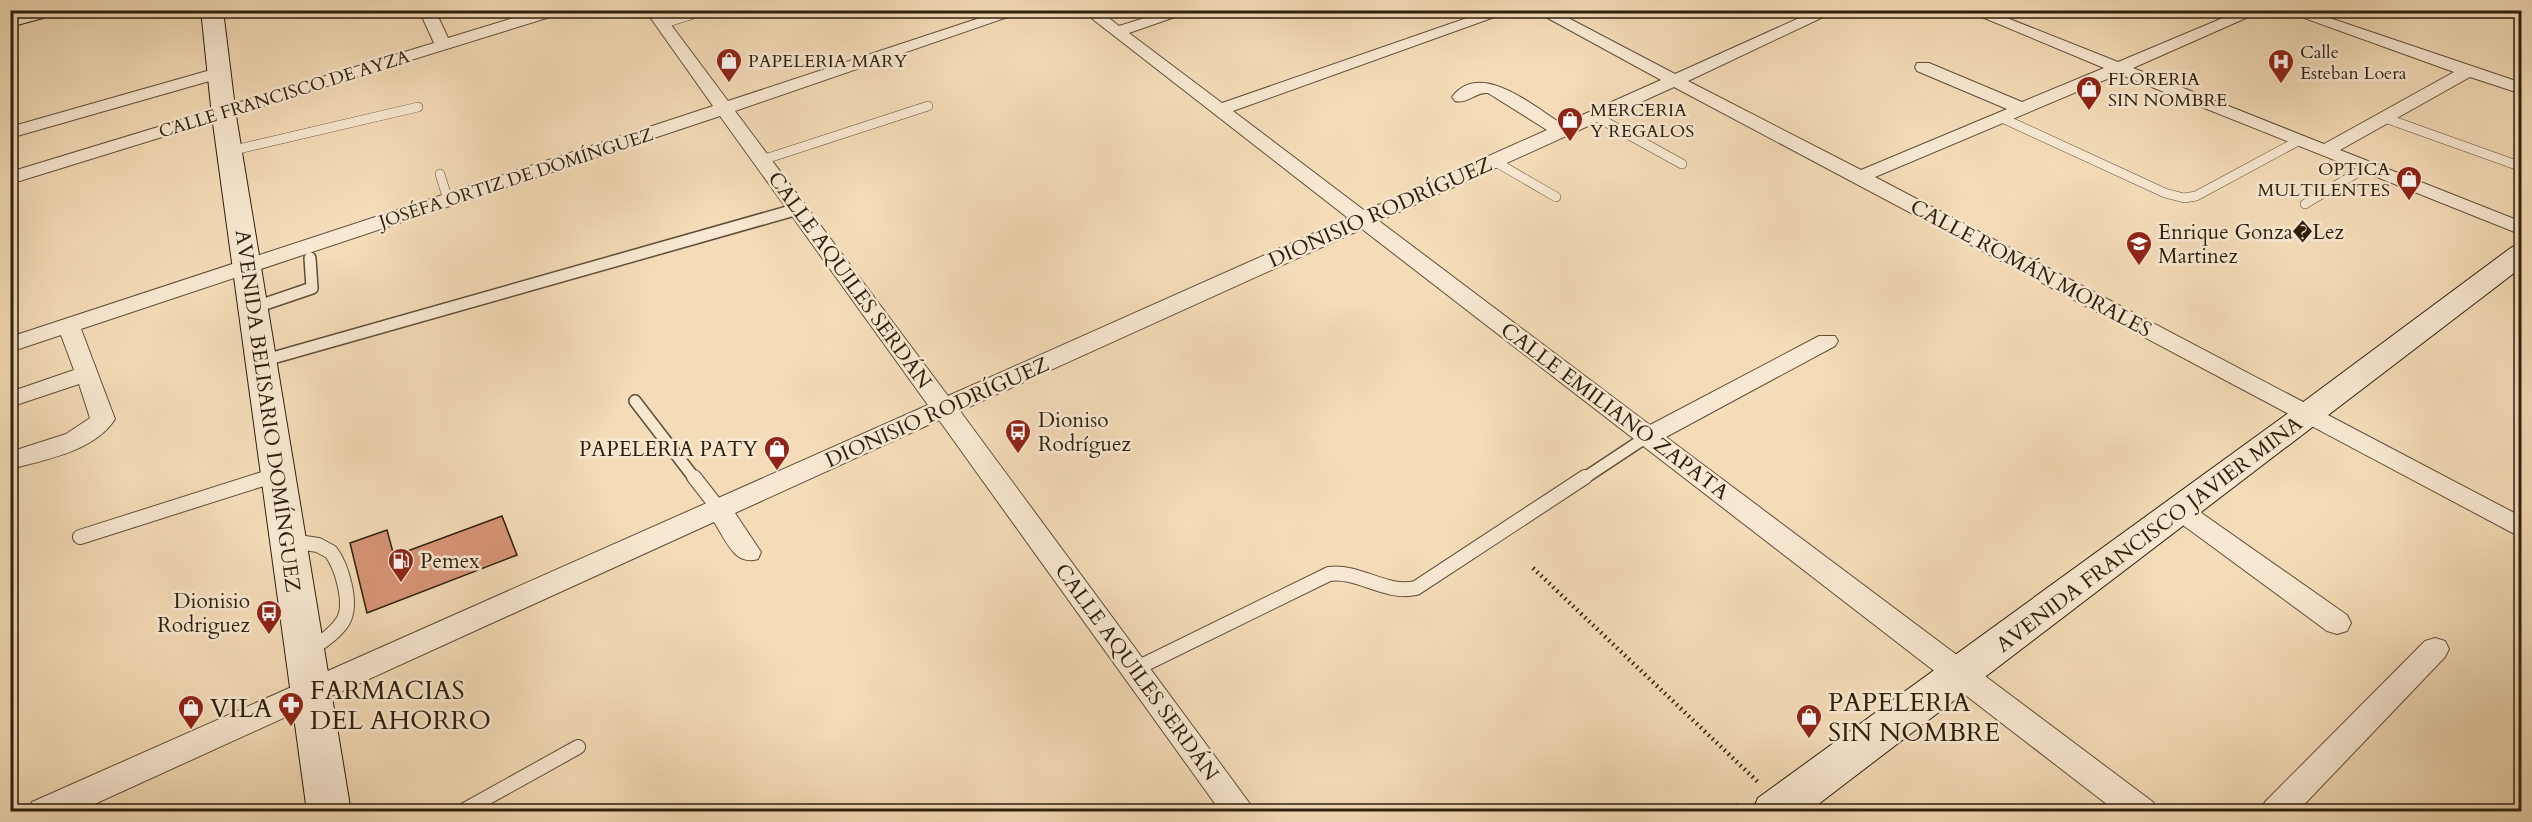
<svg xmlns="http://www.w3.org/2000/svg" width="2532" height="822" font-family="Cardo,serif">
<rect width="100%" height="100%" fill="#f4dcb8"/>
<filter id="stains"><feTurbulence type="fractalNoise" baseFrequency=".00333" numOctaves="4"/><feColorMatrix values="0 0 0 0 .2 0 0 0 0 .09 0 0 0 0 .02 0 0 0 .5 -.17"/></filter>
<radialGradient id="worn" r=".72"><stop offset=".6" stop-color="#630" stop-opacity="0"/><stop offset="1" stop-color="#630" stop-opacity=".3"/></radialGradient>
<polygon fill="#d89578" stroke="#2d1f0c" stroke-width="1.5" points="502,516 517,555 367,613 350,543 387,530 394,556"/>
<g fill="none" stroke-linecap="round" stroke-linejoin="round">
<defs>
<g id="lane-far2">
<polyline points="662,24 706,10"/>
<polyline points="1595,116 1682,164"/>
<polyline points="2002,118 2165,193 2184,198 2196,196 2298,141"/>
<polyline points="2385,118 2522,167"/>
<polyline points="230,151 418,107"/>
<polyline points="762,160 928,106"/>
<polyline points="1494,161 1556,197"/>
<polyline points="440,174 448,200"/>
<polyline points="2305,204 2365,168"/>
<polyline points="794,210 798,209"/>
</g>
<g id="lane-far1">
<polyline points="253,308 312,288 310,258"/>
<polyline points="262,361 798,209"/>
<polyline points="635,401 695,479"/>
<polyline points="265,479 276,475"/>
<polyline points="1583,479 1648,436"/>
</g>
<g id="lane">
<polyline points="694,477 719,509"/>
<polyline points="80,537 269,477"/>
<path d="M291,541L318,545L331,552C342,567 353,604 343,621C335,634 321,642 310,650"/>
<path d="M1135,669L1329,574C1360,570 1385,595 1416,588L1585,477"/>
<polyline points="461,812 578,747"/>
</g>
<g id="street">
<polygon points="419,10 435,10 448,38 539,10 564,10 563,13 10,184 10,172 434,43"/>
<path d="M645,10H660L728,101L1004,10H1028L735,111L948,396L1348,218L1081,10H1099L1119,26L1170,10H1195L1129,33L1222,103L1490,10H1514L1233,111L1365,211L1547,130L1488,93C1475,92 1468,104 1455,101L1452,97C1480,59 1534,107 1562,124L1661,80L1533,10H1553L1675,74L1817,10H1838L1688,81L1861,170L2007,109L1917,71L1915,67L1917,63H1929L2022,102L2104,68L1965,10H1987L2118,62L2242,10H2264L2133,68L2324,144L2454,72L2282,10H2306L2522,83V94L2470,77L2340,150L2522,222V235L2119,74L1875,177L2522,517V538L1674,87L1379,221L1650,425L1819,336H1835L1838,341L1835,346L1666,437L2153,802L2158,812H2117L1362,229L960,411L1256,812H1221L939,420L735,513L761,552L758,559C734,566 726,540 714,522L77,812H27L32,802L928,405L720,116L81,329L115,419C95,451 45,460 10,469V452L66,434L90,418L79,384L10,407V392L74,370L61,335L10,352V337L713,106Z"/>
<polygon points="221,67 227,68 229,72 227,76 10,138 10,127"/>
<polygon points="2181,502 2190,505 2347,615 2351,623 2347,631 2337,634 2327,631 2172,517 2168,511 2172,505"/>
<polygon points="2435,638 2445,641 2449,649 2445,657 2297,812 2260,812 2265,802 2425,641"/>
</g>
<g id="secondary">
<polygon points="22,10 56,10 54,15 10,27 10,14"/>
<polygon points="201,10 223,10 236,116 351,812 307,812 212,116"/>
<polygon points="2522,245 2522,267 1808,812 1752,812 1758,798 2287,414 2512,247"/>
</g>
</defs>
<use href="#lane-far2" stroke="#5f4e37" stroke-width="10"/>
<use href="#lane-far1" stroke="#5f4e37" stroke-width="14"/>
<use href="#lane" stroke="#5f4e37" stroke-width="16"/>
<use href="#street" stroke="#5f4e37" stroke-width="2"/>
<use href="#secondary" stroke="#2d1f0c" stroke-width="2"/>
<g stroke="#2d1f0c" stroke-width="4.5" stroke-dasharray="1.5 4" stroke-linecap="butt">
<polyline points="1533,568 1758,782"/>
<polyline points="1728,812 1741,803"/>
</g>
<use href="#lane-far2" stroke="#f8e8d1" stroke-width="9"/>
<use href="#lane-far1" stroke="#f8e8d1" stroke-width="11"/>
<use href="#lane" stroke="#f8e8d1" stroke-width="14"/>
<use href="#street" fill="#f8e8d1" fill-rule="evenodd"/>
<use href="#secondary" fill="#f8e8d1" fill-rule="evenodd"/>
</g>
<defs>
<symbol id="shop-pin" viewBox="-11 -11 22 30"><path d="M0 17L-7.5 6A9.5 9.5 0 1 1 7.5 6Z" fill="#8f2418" stroke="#f8e8d1"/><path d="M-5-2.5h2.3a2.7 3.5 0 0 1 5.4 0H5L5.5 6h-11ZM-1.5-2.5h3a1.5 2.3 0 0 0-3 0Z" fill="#fff"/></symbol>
<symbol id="hospital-pin" viewBox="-11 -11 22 30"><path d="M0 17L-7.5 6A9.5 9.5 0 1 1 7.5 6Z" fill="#8f2418" stroke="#f8e8d1"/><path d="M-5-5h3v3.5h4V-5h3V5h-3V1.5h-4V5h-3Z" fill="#fff"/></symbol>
<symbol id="school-pin" viewBox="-11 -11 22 30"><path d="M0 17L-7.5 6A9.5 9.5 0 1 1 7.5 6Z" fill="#8f2418" stroke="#f8e8d1"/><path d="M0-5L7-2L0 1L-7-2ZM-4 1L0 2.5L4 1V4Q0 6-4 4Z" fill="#fff"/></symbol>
<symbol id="bus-pin" viewBox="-11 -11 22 30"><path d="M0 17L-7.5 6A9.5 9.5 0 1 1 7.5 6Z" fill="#8f2418" stroke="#f8e8d1"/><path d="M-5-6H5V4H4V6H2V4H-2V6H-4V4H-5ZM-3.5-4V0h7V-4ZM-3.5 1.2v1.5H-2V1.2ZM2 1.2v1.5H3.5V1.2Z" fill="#fff"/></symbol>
<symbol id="fuel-pin" viewBox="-11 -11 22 30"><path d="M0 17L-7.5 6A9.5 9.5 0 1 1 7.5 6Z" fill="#8f2418" stroke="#f8e8d1"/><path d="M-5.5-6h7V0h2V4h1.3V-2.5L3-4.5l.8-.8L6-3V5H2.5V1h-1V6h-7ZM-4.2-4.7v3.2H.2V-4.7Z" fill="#fff"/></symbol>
<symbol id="pharmacy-pin" viewBox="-11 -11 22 30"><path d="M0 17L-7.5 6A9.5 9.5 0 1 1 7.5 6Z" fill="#8f2418" stroke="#f8e8d1"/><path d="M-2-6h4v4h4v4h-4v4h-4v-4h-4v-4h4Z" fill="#fff"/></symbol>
</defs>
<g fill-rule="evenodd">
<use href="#shop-pin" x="714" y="46" width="30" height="40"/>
<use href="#hospital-pin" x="2266" y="47" width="30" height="40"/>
<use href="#shop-pin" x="2074" y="74" width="30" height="40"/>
<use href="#shop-pin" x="1555" y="105" width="30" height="40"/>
<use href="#shop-pin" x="2394" y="164" width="30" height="40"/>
<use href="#school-pin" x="2124" y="229" width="30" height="40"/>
<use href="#bus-pin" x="1003" y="417" width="30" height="40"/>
<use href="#shop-pin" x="762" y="434" width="30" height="40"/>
<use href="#fuel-pin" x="386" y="546" width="30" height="40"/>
<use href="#bus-pin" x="254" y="598" width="30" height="40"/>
<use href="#pharmacy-pin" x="276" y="690" width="30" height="40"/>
<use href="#shop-pin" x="176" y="693" width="30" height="40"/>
<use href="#shop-pin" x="1794" y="702" width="30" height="40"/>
</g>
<g text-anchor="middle" stroke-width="5" stroke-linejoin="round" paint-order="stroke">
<g font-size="18" fill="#2d1f0c" stroke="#f8e8d1" text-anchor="start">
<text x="2300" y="58">Calle<tspan x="2300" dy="21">Esteban Loera</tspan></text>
<text x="748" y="67">PAPELERIA MARY</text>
<text x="2108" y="85">FLORERIA<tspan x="2108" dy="21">SIN NOMBRE</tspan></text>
<text x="1590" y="116">MERCERIA<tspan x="1590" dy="21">Y REGALOS</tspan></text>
<text x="2390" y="175" text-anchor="end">OPTICA<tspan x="2390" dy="21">MULTILENTES</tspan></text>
</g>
<g font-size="18" fill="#2d1f0c" stroke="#f8e8d1">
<text transform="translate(284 94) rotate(-17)" y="6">CALLE FRANCISCO DE AYZA</text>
<text transform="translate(516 178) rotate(-18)" y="6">JOSÉFA ORTIZ DE DOMÍNGUEZ</text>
</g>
<g font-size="21" fill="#2d1f0c" stroke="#f8e8d1">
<text transform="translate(1380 212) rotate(-24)" y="7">DIONISIO RODRÍGUEZ</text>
<text transform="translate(2031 268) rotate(28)" y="7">CALLE ROMÁN MORALES</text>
<text transform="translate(850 280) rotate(54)" y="7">CALLE AQUILES SERDÁN</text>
<text transform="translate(268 411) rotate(82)" y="7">AVENIDA BELISARIO DOMÍNGUEZ</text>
<text transform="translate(1615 411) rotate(37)" y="7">CALLE EMILIANO ZAPATA</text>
<text transform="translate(937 412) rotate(-24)" y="7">DIONISIO RODRÍGUEZ</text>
<text transform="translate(2149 534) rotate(-37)" y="7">AVENIDA FRANCISCO JAVIER MINA</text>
<text transform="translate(1137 672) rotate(54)" y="7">CALLE AQUILES SERDÁN</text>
</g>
<g font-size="21" fill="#2d1f0c" stroke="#f8e8d1" text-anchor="start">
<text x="2158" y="239">Enrique Gonza�Lez<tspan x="2158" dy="24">Martinez</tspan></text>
<text x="1038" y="427">Dioniso<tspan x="1038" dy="24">Rodríguez</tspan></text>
<text x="758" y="456" text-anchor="end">PAPELERIA PATY</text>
<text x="420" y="568">Pemex</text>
<text x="250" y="608" text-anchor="end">Dionisio<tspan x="250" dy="24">Rodriguez</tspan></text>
</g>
<g font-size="26" fill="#2d1f0c" stroke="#f8e8d1" text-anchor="start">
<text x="310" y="699">FARMACIAS<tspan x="310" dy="30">DEL AHORRO</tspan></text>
<text x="1828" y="711">PAPELERIA<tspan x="1828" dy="30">SIN NOMBRE</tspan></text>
<text x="210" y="717">VILA</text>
</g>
</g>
<rect width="2532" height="822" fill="none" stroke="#f4dcb8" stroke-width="36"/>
<rect x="12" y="12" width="2508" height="798" fill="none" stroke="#2d1f0c" stroke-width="3"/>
<rect x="18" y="18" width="2496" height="786" fill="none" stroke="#2d1f0c" stroke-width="1.5"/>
<rect width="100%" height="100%" filter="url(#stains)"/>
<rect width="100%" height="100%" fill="url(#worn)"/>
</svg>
